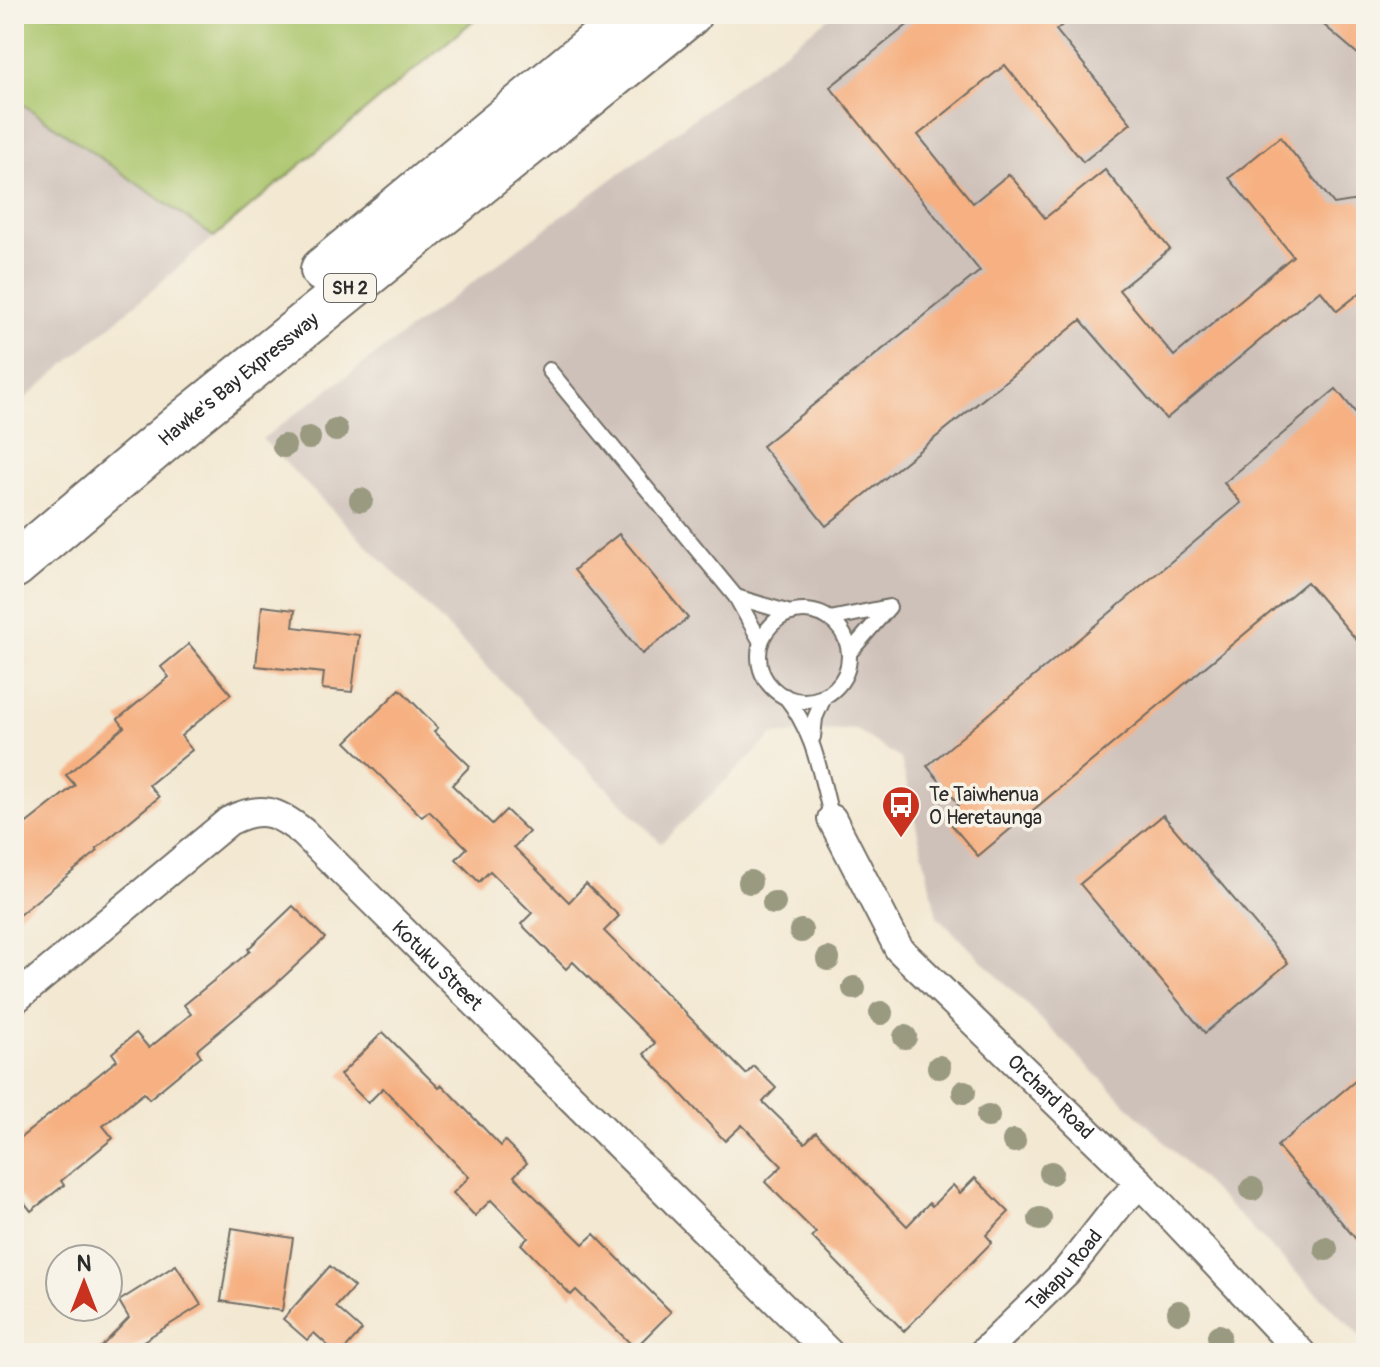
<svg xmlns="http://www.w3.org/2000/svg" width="1380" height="1367" font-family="Pangolin,sans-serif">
<rect width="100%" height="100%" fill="#f7f3e8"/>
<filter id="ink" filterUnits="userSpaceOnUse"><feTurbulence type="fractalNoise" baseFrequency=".0125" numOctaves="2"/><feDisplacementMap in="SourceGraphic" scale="16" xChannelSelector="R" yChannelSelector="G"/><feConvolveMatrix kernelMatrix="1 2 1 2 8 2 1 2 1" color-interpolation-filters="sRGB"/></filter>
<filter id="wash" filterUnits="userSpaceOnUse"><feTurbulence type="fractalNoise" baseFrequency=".006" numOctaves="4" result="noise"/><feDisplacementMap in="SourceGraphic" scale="32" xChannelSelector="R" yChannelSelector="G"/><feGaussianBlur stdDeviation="1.8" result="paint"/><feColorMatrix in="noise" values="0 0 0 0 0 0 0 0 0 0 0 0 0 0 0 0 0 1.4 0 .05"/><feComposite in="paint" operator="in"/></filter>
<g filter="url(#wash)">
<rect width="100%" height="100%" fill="#f3e8d2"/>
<g fill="#cec1ba">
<polygon points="834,14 1366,14 1366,1342 937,916 901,759 855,729 773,735 661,843 262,439"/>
<polygon points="14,98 214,237 14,408"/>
</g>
<polygon fill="#acc66d" stroke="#6c784c" stroke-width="2" points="14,14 481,14 214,237 14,98"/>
<g id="blocks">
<g fill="#f6b081">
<polygon points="921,14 1076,14 1056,30 1131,123 1083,162 1005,65 918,135 973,203 1009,174 1045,218 1105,170 1170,249 1119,290 1174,356 1293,256 1229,178 1280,137 1334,204 1358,200 1366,209 1366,288 1337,311 1320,290 1166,419 1081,320 826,526 762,446 980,271 830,87"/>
<polygon points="1311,14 1366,14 1366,61"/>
<polygon points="1336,389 1366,425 1366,651 1307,582 978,856 944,816 959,804 927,766 1241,503 1224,483"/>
<polygon points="619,534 688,618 642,654 574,570"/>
<polygon points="262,606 295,610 293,627 359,635 352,692 322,689 324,673 256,666"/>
<polygon points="189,644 231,694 181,736 192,750 149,785 159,797 96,849 98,851 14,919 14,833 75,785 66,775 124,727 118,719 169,677 161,667"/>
<polygon points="400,689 438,728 434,731 470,766 452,785 492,824 506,810 529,832 514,847 569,902 586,884 619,916 604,931 746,1074 754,1066 776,1088 763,1102 805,1143 816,1132 907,1226 929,1203 932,1206 953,1185 960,1193 975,1178 1009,1212 986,1235 992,1242 904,1331 812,1237 816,1233 765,1182 782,1166 742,1125 725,1141 644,1054 655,1043 573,962 566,969 521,924 532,913 490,871 479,882 456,859 467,848 429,811 422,817 346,742"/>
<polygon points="1163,815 1288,963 1205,1033 1080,884"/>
<polygon points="293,906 325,938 276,984 197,1050 201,1056 149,1099 144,1093 103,1126 113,1138 61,1181 64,1185 31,1211 14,1190 14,1143 117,1060 112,1053 136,1033 149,1048 191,1014 184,1005 250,951 248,949"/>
<polygon points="383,1032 439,1088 442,1085 501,1146 505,1141 527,1163 514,1176 583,1244 594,1234 671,1312 635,1348 576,1290 571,1295 521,1244 528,1238 491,1200 475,1216 453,1193 469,1177 383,1088 368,1103 340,1075"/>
<polygon points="1366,1072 1366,1251 1277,1146"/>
<polygon points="232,1228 293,1238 282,1311 221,1301"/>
<polygon points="176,1265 201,1305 124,1353 95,1353 129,1318 119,1301"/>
<polygon points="330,1266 354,1287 336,1307 362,1330 342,1353 336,1353 314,1333 307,1340 283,1319"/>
</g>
</g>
</g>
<g filter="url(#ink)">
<use href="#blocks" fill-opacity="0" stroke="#716d65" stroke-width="2"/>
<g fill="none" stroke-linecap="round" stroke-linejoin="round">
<defs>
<g id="lane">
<polyline points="549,370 736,597"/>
<circle cx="804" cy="656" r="45"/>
<polyline points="830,619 889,607 849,653"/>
<polyline points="761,642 736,597 790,613"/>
<path d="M785,696C815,733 820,774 832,819"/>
<polyline points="813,737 815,718 825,695"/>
</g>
<g id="street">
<path id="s1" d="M832,819L899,949L1140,1183L1301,1353"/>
<path id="s2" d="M14,1000L229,821C261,805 277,811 304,833L829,1353"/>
<path id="s3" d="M983,1353L1066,1272L1118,1206L1140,1183"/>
</g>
<g id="highway">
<polyline points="323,270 632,14"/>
<path id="s4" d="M14,566L187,420L689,14"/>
</g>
</defs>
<use href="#lane" stroke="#716d65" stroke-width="18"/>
<use href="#street" stroke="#716d65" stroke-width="32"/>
<use href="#highway" stroke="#716d65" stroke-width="48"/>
<use href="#lane" stroke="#fff" stroke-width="14"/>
<use href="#street" stroke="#fff" stroke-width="28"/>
<use href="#highway" stroke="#fff" stroke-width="44"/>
</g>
<g fill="#9a9a81">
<circle cx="336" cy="430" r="12"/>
<circle cx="309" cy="438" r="12"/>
<circle cx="284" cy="446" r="12"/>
<circle cx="361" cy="500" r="12"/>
<circle cx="750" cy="882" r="12"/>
<circle cx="774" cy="903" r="12"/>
<circle cx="801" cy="931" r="12"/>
<circle cx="828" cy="959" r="12"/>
<circle cx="854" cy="988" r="12"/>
<circle cx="881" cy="1013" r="12"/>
<circle cx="905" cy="1037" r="12"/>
<circle cx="939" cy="1067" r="12"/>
<circle cx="964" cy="1092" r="12"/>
<circle cx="988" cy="1116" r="12"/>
<circle cx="1014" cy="1141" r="12"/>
<circle cx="1051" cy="1173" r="12"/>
<circle cx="1252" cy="1189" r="12"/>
<circle cx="1040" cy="1219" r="12"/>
<circle cx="1326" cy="1249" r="12"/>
<circle cx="1179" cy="1312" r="12"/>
<circle cx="1219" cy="1336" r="12"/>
</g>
</g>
<defs>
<symbol id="bus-pin" viewBox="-11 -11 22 30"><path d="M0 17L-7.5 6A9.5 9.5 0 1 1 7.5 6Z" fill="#c8321e" stroke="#f7f3e8"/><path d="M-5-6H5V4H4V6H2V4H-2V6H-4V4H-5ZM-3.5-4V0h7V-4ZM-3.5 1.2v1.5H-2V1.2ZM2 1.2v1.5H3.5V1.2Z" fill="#fff"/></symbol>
</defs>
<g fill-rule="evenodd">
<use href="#bus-pin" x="879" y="783" width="44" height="60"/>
</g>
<g text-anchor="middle" stroke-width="7" stroke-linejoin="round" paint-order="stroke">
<rect fill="#f7f3e8" stroke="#686764" stroke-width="2" x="324" y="274" width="52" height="28" rx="6"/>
<g font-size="18" font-weight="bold" fill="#2b2b2b">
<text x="350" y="294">SH 2</text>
</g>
<g font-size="20" fill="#2b2b2b" stroke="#f7f3e8">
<text dy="7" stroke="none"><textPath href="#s4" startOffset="292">Hawke's Bay Expressway</textPath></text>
<text dy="7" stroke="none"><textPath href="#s2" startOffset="550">Kotuku Street</textPath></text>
<text dy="7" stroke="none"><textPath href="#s1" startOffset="358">Orchard Road</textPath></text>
<text dy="7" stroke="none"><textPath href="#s3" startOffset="116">Takapu Road</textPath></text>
</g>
<g font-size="20" fill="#2b2b2b" stroke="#f7f3e8" text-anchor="start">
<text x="929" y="801">Te Taiwhenua<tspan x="929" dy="23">O Heretaunga</tspan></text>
</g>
</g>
<rect width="1380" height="1367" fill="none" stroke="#f7f3e8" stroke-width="48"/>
<g transform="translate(84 1283)"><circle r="38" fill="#f7f3e8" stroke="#a5a39c" stroke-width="2"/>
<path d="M0-6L14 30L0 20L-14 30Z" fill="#c8321e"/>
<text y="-12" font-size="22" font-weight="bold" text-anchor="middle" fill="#2b2b2b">N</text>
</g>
</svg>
